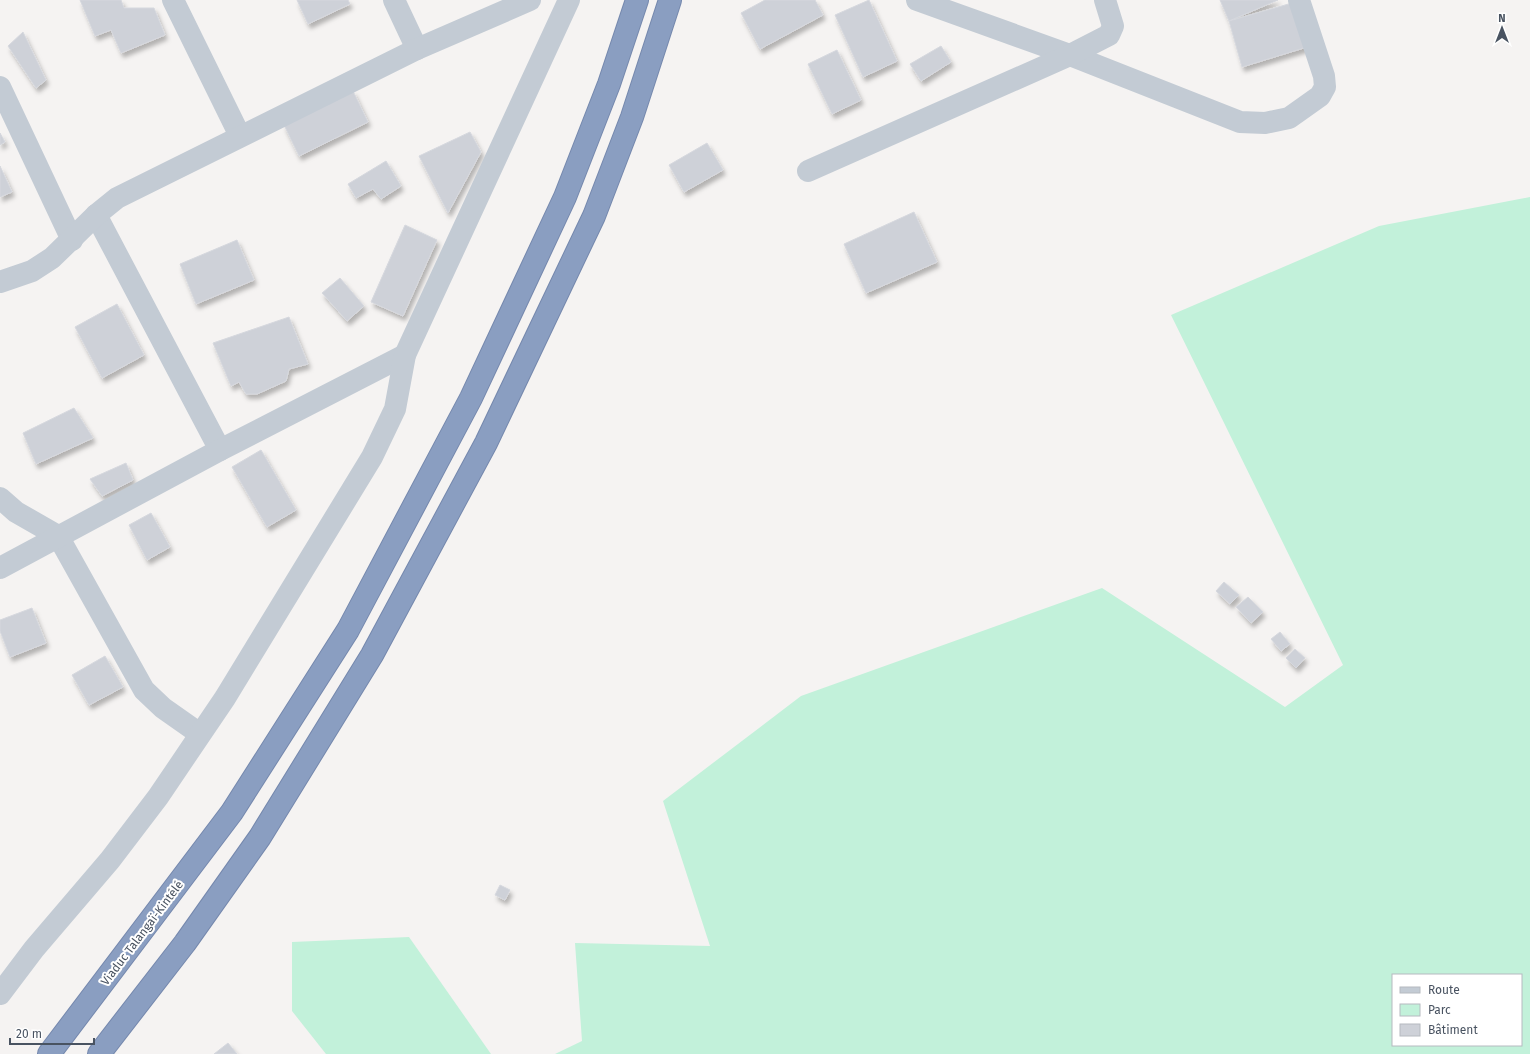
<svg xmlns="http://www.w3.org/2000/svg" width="1530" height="1054" font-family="'Fira Sans',sans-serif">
<defs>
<filter id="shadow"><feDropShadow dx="2.5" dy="4.5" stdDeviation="2" flood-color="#0004"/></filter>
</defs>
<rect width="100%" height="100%" fill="#f5f3f2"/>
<g fill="#c2f1da" fill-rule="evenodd">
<path d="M1530,197V1054H555L582,1041L575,943L710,946L663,801L801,696L1102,588L1285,707L1343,665L1171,315L1379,226ZM1393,975H1521V1045H1393Z"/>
<polygon points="409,937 491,1054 326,1054 292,1011 292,942"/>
</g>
<g fill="#ced1d8" stroke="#d6d8de" filter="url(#shadow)">
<polygon points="80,0 121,0 124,8 154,8 165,35 121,53 111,30 95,36"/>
<polygon points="297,0 348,0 350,4 308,24"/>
<polygon points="765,0 815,0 823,15 760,49 741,13"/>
<polygon points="869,0 897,61 863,77 835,15"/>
<polygon points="1220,0 1278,0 1229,21"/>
<polygon points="1292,3 1307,47 1242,67 1229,21"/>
<polygon points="23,32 46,80 36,88 8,46"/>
<polygon points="941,46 951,62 921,81 910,64"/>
<polygon points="837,50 861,100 832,114 808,64"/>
<polygon points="353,91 368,122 299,156 284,125"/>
<polygon points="470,132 481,152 448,213 419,156"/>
<polygon points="0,133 5,142 0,145"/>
<polygon points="707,143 723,170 684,192 669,165"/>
<polygon points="386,161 401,186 381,199 373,189 356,198 348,184"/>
<polygon points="0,166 12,192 0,197"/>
<polygon points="914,212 937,262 866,293 844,244"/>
<polygon points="405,225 437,240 403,316 371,302"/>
<polygon points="237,240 254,280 196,304 180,264"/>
<polygon points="340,278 364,306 347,321 322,293"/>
<polygon points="117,304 144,355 102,378 75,327"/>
<polygon points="289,317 308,364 289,369 286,381 257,394 246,394 239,382 231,386 213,343"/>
<polygon points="74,408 93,438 36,464 23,433"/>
<polygon points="261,450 296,510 267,527 232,467"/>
<polygon points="126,463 133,480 102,496 90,479"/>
<polygon points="151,513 170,547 147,560 129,525"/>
<polygon points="1224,582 1239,595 1230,604 1216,591"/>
<polygon points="1248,597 1263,612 1251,623 1236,607"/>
<polygon points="32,608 46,643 10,657 0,631 0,620"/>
<polygon points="1280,632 1290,644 1281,651 1271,639"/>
<polygon points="1295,649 1305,658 1296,668 1286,658"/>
<polygon points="105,656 123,687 89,705 72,675"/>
<polygon points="500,885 510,890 505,900 495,895"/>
<polygon points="228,1043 237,1054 214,1054"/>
</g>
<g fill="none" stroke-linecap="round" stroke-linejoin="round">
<defs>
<g id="highway">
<polyline points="49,1054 232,812 348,630 471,398 565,197 609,84 637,0"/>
<polyline points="99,1054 185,943 260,837 372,655 486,443 594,216 632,117 670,0"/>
</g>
</defs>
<use href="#highway" stroke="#7588ad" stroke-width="24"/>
<g stroke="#c3cbd4" stroke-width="22">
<polyline points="173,0 240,136"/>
<polyline points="394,0 417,49"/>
<polyline points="917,0 1070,55 1240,122 1265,123 1289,118 1320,96 1325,87 1324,76 1299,0"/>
<polyline points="0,87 72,240"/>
<polyline points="808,171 1070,55 1109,35 1113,26 1105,0"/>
<polyline points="96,215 220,450"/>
<polyline points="0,282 32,271 52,258 96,215 117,198 417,49 530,0"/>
<polyline points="0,498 16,512 58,536 144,690 163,708 200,734"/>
<polyline points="0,568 220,450 405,355"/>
<polyline points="0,994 34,949 110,860 158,797 225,698 372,457 395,409 405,355 569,0"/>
</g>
<use href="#highway" stroke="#8a9ec1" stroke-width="22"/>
</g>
<g text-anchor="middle" stroke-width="4" stroke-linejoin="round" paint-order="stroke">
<g font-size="12" fill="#495361" stroke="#fff">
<text transform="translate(142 933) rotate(-53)" y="4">Viaduc Talangaï-Kintélé</text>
</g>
</g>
<rect x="1392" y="974" width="130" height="72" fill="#ffffff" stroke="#b6bac0"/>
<rect x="1400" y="987" width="20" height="6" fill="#c3cbd4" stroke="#b6bac0"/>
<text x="1428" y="994" font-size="12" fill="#495361">Route</text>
<rect x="1400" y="1004" width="20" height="12" fill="#c2f1da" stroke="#b6bac0"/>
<text x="1428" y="1014" font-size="12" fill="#495361">Parc</text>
<rect x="1400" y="1024" width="20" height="12" fill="#ced1d8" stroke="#b6bac0"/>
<text x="1428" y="1034" font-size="12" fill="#495361">Bâtiment</text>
<g transform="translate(1502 28)" stroke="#ffffff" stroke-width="3" paint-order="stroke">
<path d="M0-3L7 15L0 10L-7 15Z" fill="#495361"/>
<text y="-6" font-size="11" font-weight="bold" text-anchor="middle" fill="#495361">N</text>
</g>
<path d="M10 1038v6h84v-6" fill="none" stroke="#495361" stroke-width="2"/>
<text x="16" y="1038" font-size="12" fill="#495361" stroke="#ffffff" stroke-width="3" paint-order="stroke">20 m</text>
</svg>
